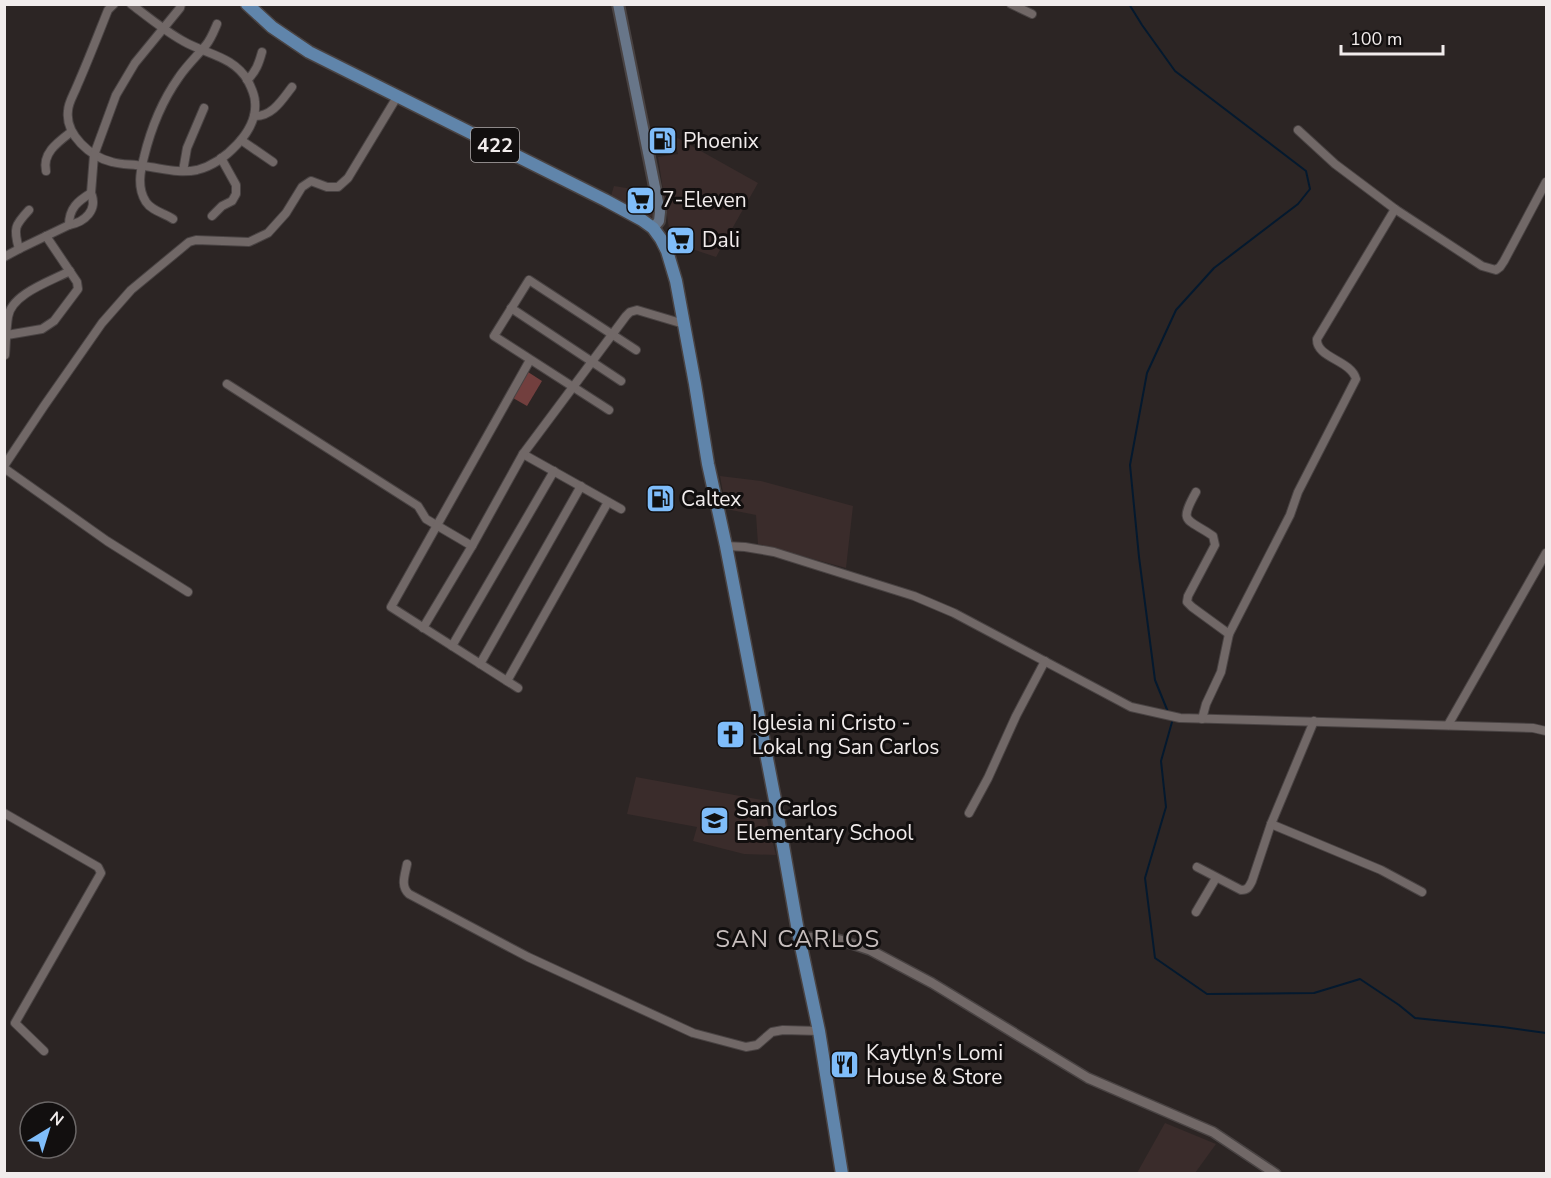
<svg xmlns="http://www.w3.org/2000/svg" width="1551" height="1178" font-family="'Nunito Sans',sans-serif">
<rect width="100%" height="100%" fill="#2c2524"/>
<g fill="#3a2c2b">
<polygon points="674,136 758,183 716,257 671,242 658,157 678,154"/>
<polygon points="614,186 651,192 655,219 611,196"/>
<polygon points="720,476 761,481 853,506 846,568 758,544 756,515 726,509"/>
<polygon points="636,777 762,800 776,855 744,854 693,841 697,827 627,814"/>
<polygon points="1165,1123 1216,1144 1195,1173 1137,1173"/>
</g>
<polygon fill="#723f3e" points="528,372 542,381 527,406 513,398"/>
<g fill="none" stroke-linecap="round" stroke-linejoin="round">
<g stroke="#04192e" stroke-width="2">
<polyline points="1129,4 1142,25 1175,71 1306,171 1310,189 1298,204 1214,268 1176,310 1147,373 1130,465 1139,557 1155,680 1168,712"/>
<polyline points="1172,722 1161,761 1166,807 1145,878 1155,958 1207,994 1314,993 1360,979 1399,1005 1415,1018 1503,1027 1546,1033"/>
</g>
<defs>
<g id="minor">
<path d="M114,4L108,10C98,35 88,61 77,86C74,94 68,103 68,111C65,135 91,157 112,162C122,165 133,164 143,166C161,168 179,174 197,170C224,163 258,131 255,102C255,95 251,87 248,81C234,56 205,54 183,41C165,31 148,17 131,4"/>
<polyline points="1011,4 1032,14"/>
<path d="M247,80C256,72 259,63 262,52"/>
<path d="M254,116C272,117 282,100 292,87"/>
<polyline points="1298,130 1335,164 1395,209 1482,266 1496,270 1500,267 1504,261 1546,182"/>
<polyline points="241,140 273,162"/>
<path d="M46,171C42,153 58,142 71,132"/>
<polyline points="183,171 187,148 204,108"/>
<polyline points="212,216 222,206 232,201 236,194 236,185 221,158"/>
<path d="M173,219C164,213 152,211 146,202C137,188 140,172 144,157C151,128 162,101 179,77C187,65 197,56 206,45C211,39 214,31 217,24"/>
<path d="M69,225C85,222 98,210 91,193"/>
<path d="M19,249C13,228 15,225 29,210"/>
<path d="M4,257L19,249L69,225C69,208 78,201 91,193L94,155L116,95L135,63L180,8L181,4"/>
<polyline points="511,308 621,381"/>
<polyline points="7,335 42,329 54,321 78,289 77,282 46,236"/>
<path d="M5,355C6,343 6,330 8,317C11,294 51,281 70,271"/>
<polyline points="227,384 418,506 426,519 472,546"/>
<polyline points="609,410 494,336 529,280 636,350"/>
<polyline points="523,454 621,509"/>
<polyline points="4,466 44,406 102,323 131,290 189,242 196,240 249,242 268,233 286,213 302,187 311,181 327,187 338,187 348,178 397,97"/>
<polyline points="4,468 107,541 188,592"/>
<path d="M1196,492C1178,524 1187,518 1213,536L1215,545L1188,596L1187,602L1192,607L1229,634"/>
<polyline points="726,546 745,547 774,552 914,596 954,613 1131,707 1180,718 1533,728 1546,731"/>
<polyline points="423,628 472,546 523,454 626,316 630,312 637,310 684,324"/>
<polyline points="452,646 554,471"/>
<polyline points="480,664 581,486"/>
<polyline points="507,681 608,502"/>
<polyline points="518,688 391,607 530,360"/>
<path d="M1202,719L1206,704L1221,672L1229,634L1290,515L1298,492L1356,379C1351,360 1316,358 1317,339L1395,209"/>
<polyline points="1448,725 1546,553"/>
<polyline points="4,813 98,867 101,873 15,1023 44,1051"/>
<polyline points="969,813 988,778 1016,716 1045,661"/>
<polyline points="1271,824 1381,870 1422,892"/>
<path d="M407,864C405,875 400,886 409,894L528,957L693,1033L746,1047L757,1045L772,1032L783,1030L819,1031"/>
<path d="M1197,867L1241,890C1248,890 1249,887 1252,881L1271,824L1314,721"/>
<polyline points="1196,912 1216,878"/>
</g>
<polyline id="tertiary" points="799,937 834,938 870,950 932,983 1088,1078 1213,1132 1276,1174"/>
<polyline id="secondary" points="618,4 660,212 659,221 653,228"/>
<polyline id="primary" points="247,4 272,27 309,52 605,200 642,220 653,228 661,239 667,251 676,281 695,384 708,464 726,546 775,800 799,937 819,1031 842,1174"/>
</defs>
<use href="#minor" stroke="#494343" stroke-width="10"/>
<use href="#tertiary" stroke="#494343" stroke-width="12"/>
<use href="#secondary" stroke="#494343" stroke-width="14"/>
<use href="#primary" stroke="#494343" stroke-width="15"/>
<use href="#minor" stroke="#716867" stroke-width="8"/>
<use href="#tertiary" stroke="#716867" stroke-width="9"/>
<use href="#secondary" stroke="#687689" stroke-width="10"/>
<use href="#primary" stroke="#6085ab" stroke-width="12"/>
</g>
<defs>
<symbol id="fuel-square" viewBox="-11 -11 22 22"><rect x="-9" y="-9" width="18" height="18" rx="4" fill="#7fbdfa" stroke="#120f0f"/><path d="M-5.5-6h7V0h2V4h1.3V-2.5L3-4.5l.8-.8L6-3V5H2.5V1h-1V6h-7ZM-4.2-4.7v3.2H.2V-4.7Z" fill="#111"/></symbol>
<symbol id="supermarket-square" viewBox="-11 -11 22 22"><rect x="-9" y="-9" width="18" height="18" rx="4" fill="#7fbdfa" stroke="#120f0f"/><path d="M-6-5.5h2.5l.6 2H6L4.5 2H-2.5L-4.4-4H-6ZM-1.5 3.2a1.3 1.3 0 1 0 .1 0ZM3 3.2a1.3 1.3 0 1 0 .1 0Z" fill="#111"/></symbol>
<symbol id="church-square" viewBox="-11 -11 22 22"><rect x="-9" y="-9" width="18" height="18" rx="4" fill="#7fbdfa" stroke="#120f0f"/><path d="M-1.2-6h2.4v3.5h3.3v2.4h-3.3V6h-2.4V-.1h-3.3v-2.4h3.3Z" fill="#111"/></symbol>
<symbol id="school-square" viewBox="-11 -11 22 22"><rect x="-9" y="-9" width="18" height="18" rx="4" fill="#7fbdfa" stroke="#120f0f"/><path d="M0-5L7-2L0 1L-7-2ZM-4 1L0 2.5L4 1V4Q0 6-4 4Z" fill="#111"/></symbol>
<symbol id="restaurant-square" viewBox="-11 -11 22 22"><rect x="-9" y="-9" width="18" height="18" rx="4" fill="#7fbdfa" stroke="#120f0f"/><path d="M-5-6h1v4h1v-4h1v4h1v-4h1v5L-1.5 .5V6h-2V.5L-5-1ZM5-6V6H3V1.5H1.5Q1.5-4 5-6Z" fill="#111"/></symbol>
</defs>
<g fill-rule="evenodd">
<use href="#fuel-square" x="646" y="124" width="33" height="33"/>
<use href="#supermarket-square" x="624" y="184" width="33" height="33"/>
<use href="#supermarket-square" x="664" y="224" width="33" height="33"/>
<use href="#fuel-square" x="644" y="482" width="33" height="33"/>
<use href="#church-square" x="714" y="718" width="33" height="33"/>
<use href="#school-square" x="698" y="804" width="33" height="33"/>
<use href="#restaurant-square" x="828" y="1048" width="33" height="33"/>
</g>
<g text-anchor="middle" stroke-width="6" stroke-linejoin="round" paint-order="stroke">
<rect fill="#120f0f" stroke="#aeaaaa" stroke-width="1.5" x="471" y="128" width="48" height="34" rx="4.5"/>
<g font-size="20" font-weight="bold" fill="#f1ecec">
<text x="495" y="152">422</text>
</g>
<g font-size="21" fill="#f1ecec" stroke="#120f0f" text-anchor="start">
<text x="683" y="148">Phoenix</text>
<text x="662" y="207">7-Eleven</text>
<text x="702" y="247">Dali</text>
<text x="681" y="506">Caltex</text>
<text x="752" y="730">Iglesia ni Cristo -<tspan x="752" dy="24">Lokal ng San Carlos</tspan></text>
<text x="736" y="816">San Carlos<tspan x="736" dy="24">Elementary School</tspan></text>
<text x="866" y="1060">Kaytlyn's Lomi<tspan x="866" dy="24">House &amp; Store</tspan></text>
</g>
<g font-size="24" letter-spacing="1.5" fill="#c6bdbc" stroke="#120f0f">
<text x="798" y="947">SAN CARLOS</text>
</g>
</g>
<rect width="1551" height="1178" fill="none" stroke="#f1ecec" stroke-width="12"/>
<g transform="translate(48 1130) rotate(38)"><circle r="28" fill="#120f0f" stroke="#6b6767" stroke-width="1.5"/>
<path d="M0-4.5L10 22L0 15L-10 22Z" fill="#7fbdfa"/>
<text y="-9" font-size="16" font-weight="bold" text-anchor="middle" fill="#f1ecec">N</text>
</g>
<path d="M1341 45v9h102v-9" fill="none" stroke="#f1ecec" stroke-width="3"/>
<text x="1350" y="45" font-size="18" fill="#f1ecec" stroke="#120f0f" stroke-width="4.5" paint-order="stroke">100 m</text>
</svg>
